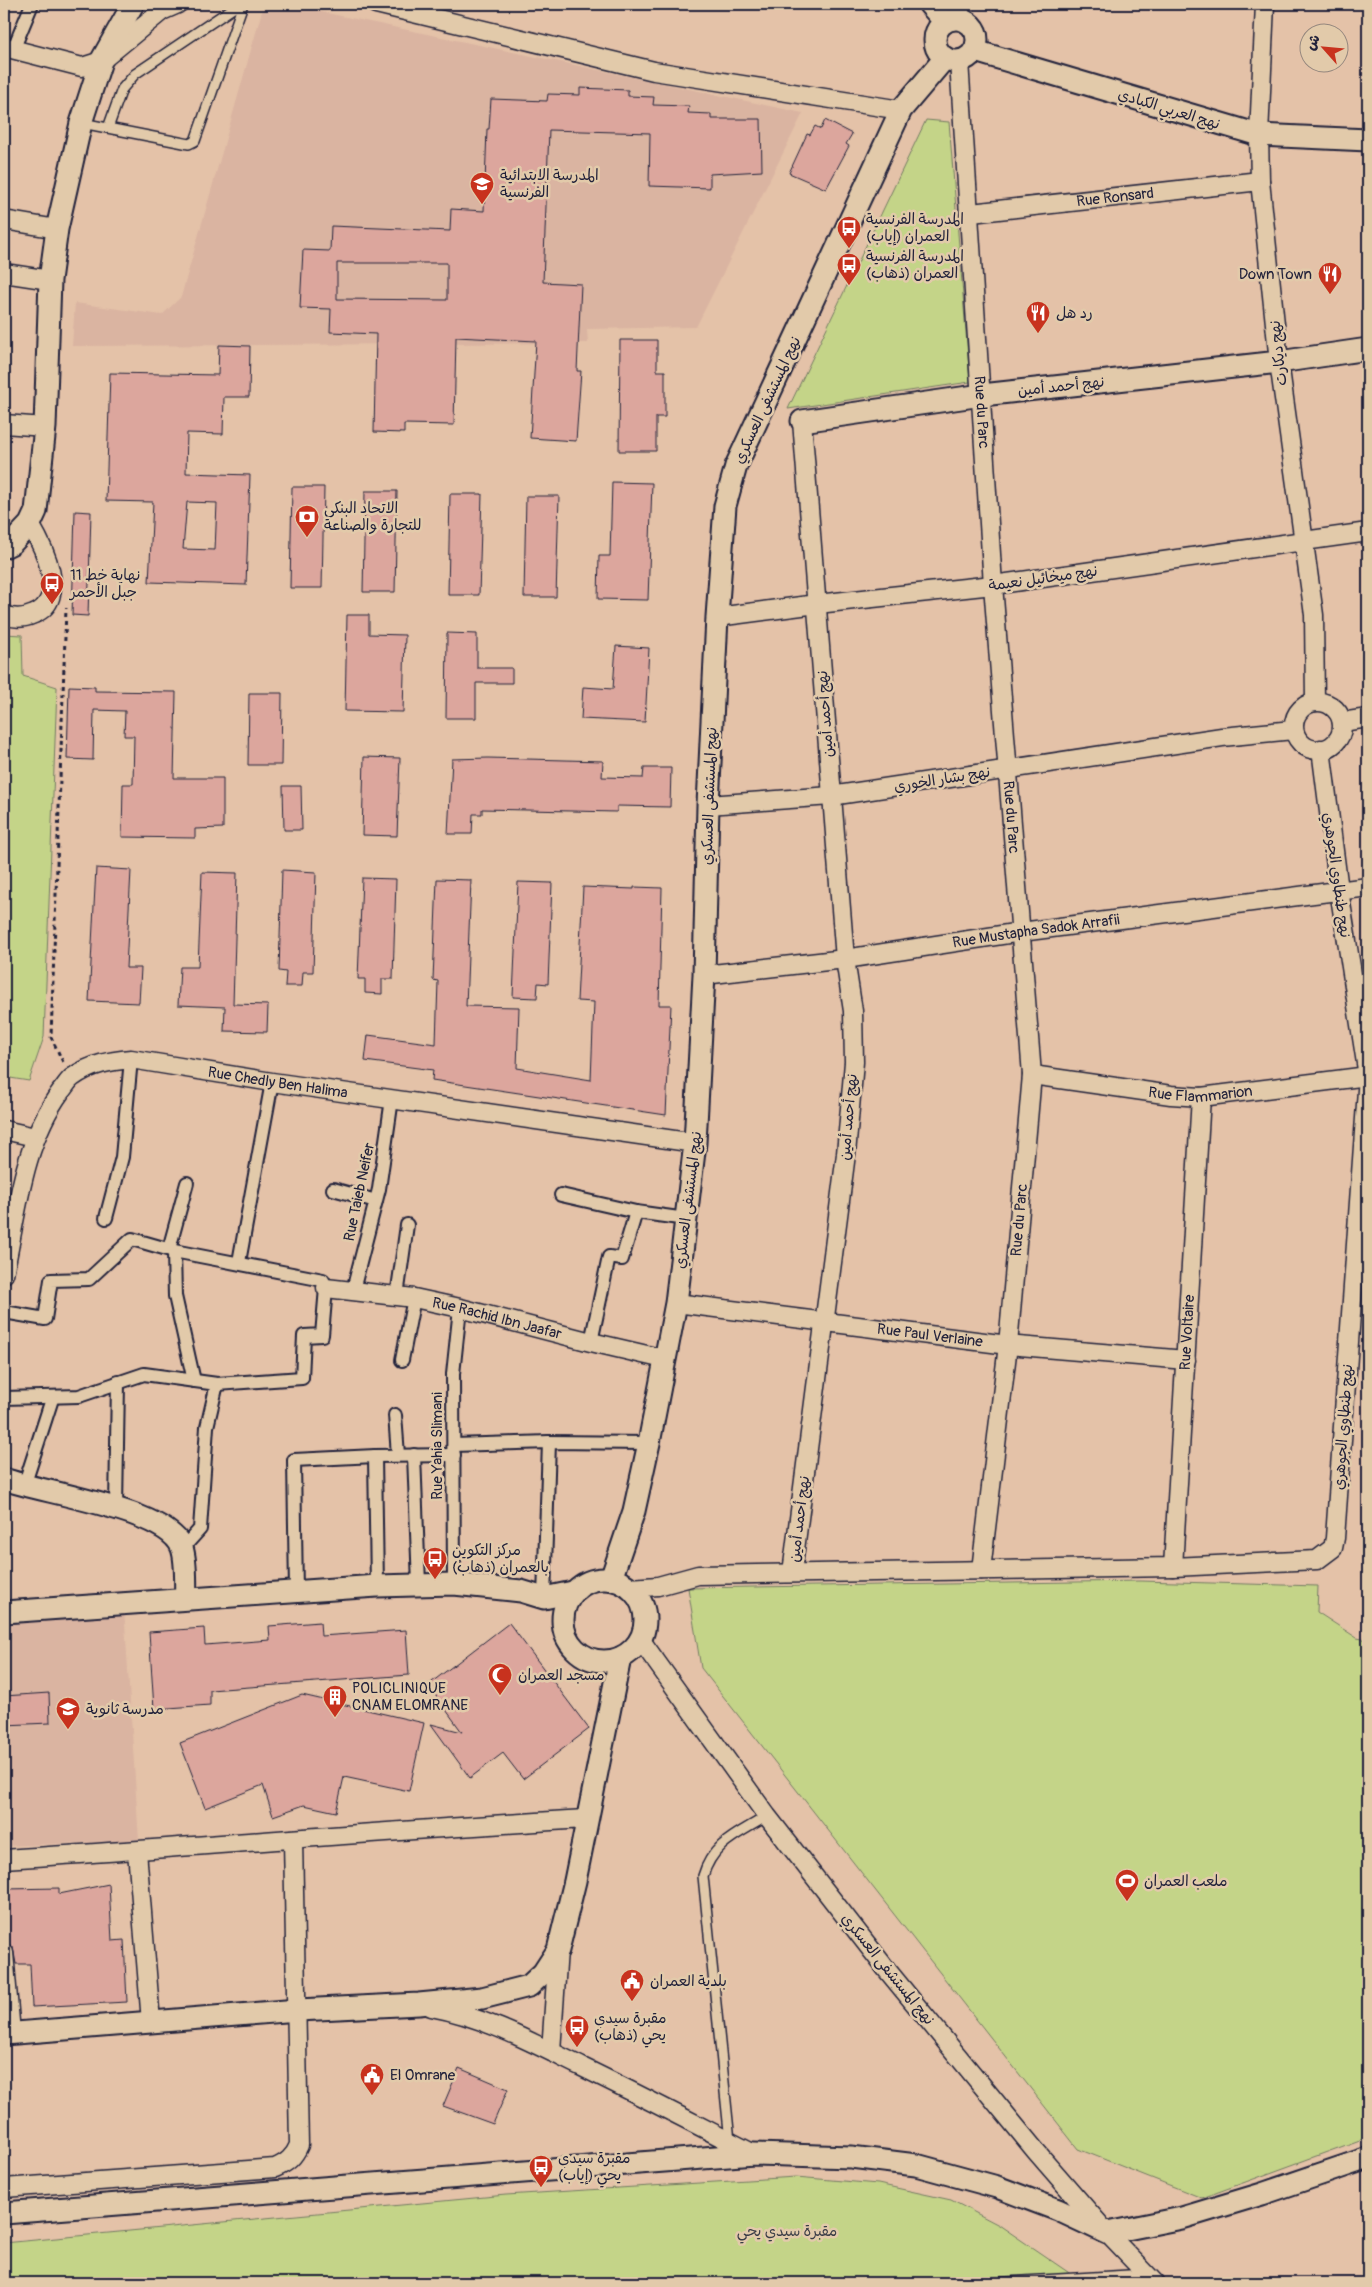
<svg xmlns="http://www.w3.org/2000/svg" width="1372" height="2287" font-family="Pangolin,'Playpen Sans Arabic',sans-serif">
<rect width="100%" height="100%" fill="#e4c2a8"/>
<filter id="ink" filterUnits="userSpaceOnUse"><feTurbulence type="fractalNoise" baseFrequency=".02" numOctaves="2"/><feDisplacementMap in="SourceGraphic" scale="10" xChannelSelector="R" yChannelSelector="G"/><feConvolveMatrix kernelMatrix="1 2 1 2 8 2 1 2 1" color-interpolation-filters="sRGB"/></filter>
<g filter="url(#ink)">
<g fill="#dab4a1">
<polygon points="264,4 284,4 803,113 696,327 587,329 588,343 72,346 75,303 162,315 181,297"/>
<polygon points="124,1608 139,1841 4,1846 4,1619"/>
</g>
<g fill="#c4d488" stroke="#737b62">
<polygon points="926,120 949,122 970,382 788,409"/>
<polygon points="4,634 22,635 23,676 57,687 44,1037 29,1081 4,1077"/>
<polygon points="1140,1581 1318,1586 1317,1612 1357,1638 1368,1640 1368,2137 1202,2198 1078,2149 701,1668 688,1588"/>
<polygon points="796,2177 878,2184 951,2200 999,2225 1084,2283 4,2283 4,2243 506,2195"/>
</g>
<g fill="#dca69d" stroke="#22223b" fill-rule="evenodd">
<path d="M580,88L628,90V96L654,97L653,105L689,106L688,113L711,114V119H761L762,171L710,174V188L649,186L650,133L549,130L543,282L581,284L577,371H581L576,441L530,438L536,341L456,337L454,425L404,424V433L374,432L376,334L330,332L331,309L300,308L303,250L330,251L331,226L450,231L451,209L484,211L487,129H489L491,99L547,101L548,94L580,95ZM337,263H447V300L337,299Z"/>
<polygon points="825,120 852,134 846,144 849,146 826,189 789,173 807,134 810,135 815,126 821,129"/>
<polygon points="620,340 657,340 657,371 665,371 665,417 656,417 656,451 619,451"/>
<path d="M219,345L250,346L249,397H224L223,434L187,433L186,473L250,475L246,585L149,582L153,502L106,501L110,373L218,375ZM187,502L217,503L215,550L183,549Z"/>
<polygon points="612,482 652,483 648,600 598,599 599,556 610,556"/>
<polygon points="292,487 324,487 322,588 290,588"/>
<polygon points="365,491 397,491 395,592 363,592"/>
<polygon points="450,494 482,494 479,595 448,595"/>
<polygon points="526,496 559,496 556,597 524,597"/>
<polygon points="75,511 91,512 88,616 72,615"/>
<polygon points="347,615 369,615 369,634 405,635 403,712 345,711"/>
<polygon points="447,633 477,634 477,668 512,668 512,683 476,683 476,718 446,718"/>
<polygon points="616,646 649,648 645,722 581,719 583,687 613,689"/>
<polygon points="69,686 95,687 95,691 176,692 174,778 223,778 223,828 195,829 195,838 122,837 123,784 133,784 134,736 124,736 125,711 94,710 93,760 67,759"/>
<polygon points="249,693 282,693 281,765 248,765"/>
<polygon points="364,757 400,758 397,836 362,835"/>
<polygon points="488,758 603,761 602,777 643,778 644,768 671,768 670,807 617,806 617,812 482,809 482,814 473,814 472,834 448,834 452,759"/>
<polygon points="283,786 301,786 302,830 284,830"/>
<polygon points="96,868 131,870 126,968 141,968 139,1003 89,1001"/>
<polygon points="282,870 316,872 313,972 303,972 302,986 285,986 286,972 279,971"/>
<polygon points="202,872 237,873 233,1004 268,1005 267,1032 224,1031 225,1007 178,1005 180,967 198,967"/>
<polygon points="362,878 396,879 393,979 382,979 382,994 365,993 365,979 358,979"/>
<polygon points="437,879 471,880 466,1006 519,1007 517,1068 591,1080 594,1002 577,1001 583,887 634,889 634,887 662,888 659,1005 671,1005 666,1115 432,1080 433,1070 365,1061 368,1035 436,1044 438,981 433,980"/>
<polygon points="518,882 552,883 548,984 538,983 537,998 513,997"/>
<polygon points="320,1622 321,1636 406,1630 409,1675 210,1690 210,1705 154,1709 149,1632 204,1628 205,1645 270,1640 269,1626"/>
<polygon points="509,1623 589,1729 523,1779 503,1753 470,1778 431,1724 462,1732 428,1685"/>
<polygon points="49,1693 50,1723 4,1725 4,1696"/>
<polygon points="302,1695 424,1723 409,1791 344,1777 336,1812 304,1805 273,1816 263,1785 205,1808 180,1743"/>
<polygon points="109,1884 112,1941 124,1940 127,2002 32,2007 30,1964 16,1964 13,1947 6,1943 6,1889 59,1888 59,1894"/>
<polygon points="459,2068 508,2089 493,2124 443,2106"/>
</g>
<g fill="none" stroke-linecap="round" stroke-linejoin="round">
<defs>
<g id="service">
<polyline points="82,123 189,144 195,141 242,7 239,4"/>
<polyline points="108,128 122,89 135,74 239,4"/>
<path d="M730,2141L703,1876C713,1842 739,1834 767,1816"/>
<polyline points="989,2283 1146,2274"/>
</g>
<g id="pedestrian">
<polyline points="13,50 32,4"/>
<polyline points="333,1189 376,1201"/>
<polyline points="561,1195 636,1212 686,1219"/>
<polyline points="106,1218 122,1157 131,1059"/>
<polyline points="169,1249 187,1183"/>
<polyline points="174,1251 175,1296 194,1381"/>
<polyline points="239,1262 272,1082"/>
<polyline points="353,1290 379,1189 392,1099"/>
<polyline points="397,1296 407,1225"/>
<polyline points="4,1312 45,1319 51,1280 89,1279 132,1239 174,1251 323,1280 326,1288 322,1335 304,1336 302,1378 217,1384 144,1374 79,1396 4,1398"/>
<polyline points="591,1342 609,1257 622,1259 636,1212"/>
<polyline points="402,1360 414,1298"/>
<polyline points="395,1415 398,1455"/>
<polyline points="454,1445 549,1442 649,1443"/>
<polyline points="414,1455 419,1584"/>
<polyline points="375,1456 377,1586"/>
<polyline points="24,1486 52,1399"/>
<polyline points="116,1508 118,1382"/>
<polyline points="182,1549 200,1529 207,1427 217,1384"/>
<polyline points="454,1584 453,1374 460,1308"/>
<polyline points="296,1592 294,1460 375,1456 454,1455"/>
<polyline points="544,1598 549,1442"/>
</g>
<g id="minor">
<polyline points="376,4 654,71 901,110"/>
<polyline points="1265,4 1259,135 1260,181 1279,362 1314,615 1315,702"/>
<polyline points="958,19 961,4"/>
<polyline points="4,47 82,67 101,61 162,11 178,4"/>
<path id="s1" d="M959,61L993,585L1032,1075L1008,1345L981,1570"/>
<path id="s2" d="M971,213L1260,181"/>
<polyline points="4,220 57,229"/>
<polyline points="4,273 50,280"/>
<polyline points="4,424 45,427"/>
<path d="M4,615C14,619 23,619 34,614C70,599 43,546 30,524"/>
<polyline points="717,617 817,604 993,585 1368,532"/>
<circle cx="1318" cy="726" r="24"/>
<polyline points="1342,722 1368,718"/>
<polyline points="708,805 831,796 1222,737 1293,730"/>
<path id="s3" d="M704,975L845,959L1021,932L1368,887"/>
<path id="s4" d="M1032,1075L1171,1095L1201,1097L1368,1076"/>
<polyline points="4,1130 35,1137"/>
<path id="s5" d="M4,1274C17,1212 23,1143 61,1091C65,1087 68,1080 73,1077C91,1064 110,1061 131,1059L272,1082L695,1143"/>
<path id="s6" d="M326,1288L414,1298L460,1308L591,1342L664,1359"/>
<path id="s7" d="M676,1303L1008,1345L1186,1360"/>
<path id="s8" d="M1173,1567L1201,1097"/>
<polyline points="792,1573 846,1154 854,1062 853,1011 845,959 802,421"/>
<polyline points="630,1588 658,1586 698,1575 1173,1567 1317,1560 1333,1548 1335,1538 1368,1076 1339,890 1321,749"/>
<polyline points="640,1639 767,1816 887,1970 1035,2150 1107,2233 1155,2283"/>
<polyline points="137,1851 151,2022"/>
<path d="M4,1859C198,1847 392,1830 587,1819"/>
<polyline points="4,1953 11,2033"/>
<path d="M431,2007C485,2017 533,2043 582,2067C640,2095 697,2125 754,2154"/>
<polyline points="551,2051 558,1950"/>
<path d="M4,2188L275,2168C287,2163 294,2157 299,2145L293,1840"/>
</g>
<g id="tertiary">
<polyline points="929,4 945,22"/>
<circle cx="956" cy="40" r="21"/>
<polyline points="975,51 1259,135 1368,140"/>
<polyline points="802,421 982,395 1279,362 1368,349"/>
<polyline points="4,547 12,543 30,524 36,511 45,427 50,280 57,229 81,123 101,61 133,4"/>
<path d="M4,1479C42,1493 168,1509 182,1548C187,1562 185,1583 186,1598"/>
<polyline points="611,1579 634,1511 649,1443 676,1303 695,1143 704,975 708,805 717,617 725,506 736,466 901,110 945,58"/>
<circle cx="604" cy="1620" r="41"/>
<polyline points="4,1612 377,1586 454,1584 521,1591 544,1598 573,1592"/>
<polyline points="4,2034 298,2010 419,2004 482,1998 529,1986 543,1973 558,1950 575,1881 620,1658"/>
<polyline points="4,2213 754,2154 851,2157 916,2165 997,2187 1058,2210 1107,2233 1182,2218 1262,2194 1368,2158"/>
</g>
</defs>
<use href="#service" stroke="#22223b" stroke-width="12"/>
<use href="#pedestrian" stroke="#22223b" stroke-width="16"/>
<use href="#minor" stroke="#22223b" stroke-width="21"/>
<use href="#tertiary" stroke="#22223b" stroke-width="25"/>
<polyline stroke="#22223b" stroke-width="3" stroke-dasharray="4 4" stroke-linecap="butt" points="63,1062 51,1037 66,608"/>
<use href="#service" stroke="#e2caaa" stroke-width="9"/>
<use href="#pedestrian" stroke="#e2caaa" stroke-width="12"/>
<use href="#minor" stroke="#e2caaa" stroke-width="18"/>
<use href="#tertiary" stroke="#e2caaa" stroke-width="21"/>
</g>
</g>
<defs>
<symbol id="school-pin" viewBox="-11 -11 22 30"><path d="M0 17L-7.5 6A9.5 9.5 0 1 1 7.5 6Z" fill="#c8321e" stroke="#e2caaa"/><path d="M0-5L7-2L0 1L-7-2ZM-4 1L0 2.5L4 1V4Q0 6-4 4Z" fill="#fff"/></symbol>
<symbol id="bus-pin" viewBox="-11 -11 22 30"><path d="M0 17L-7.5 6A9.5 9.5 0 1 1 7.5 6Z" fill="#c8321e" stroke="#e2caaa"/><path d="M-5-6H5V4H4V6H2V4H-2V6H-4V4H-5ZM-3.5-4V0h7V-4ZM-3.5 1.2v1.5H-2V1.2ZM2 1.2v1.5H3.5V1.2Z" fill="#fff"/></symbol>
<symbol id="restaurant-pin" viewBox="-11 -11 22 30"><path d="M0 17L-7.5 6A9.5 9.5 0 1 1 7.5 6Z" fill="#c8321e" stroke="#e2caaa"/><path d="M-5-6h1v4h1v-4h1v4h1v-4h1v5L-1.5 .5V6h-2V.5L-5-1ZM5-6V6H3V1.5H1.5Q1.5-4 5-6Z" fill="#fff"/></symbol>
<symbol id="bank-pin" viewBox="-11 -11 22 30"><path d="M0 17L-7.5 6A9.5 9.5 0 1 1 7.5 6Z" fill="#c8321e" stroke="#e2caaa"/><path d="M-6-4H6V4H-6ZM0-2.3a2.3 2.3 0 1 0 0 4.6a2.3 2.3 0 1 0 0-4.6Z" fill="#fff"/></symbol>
<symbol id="mosque-pin" viewBox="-11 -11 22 30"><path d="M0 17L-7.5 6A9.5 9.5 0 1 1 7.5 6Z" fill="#c8321e" stroke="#e2caaa"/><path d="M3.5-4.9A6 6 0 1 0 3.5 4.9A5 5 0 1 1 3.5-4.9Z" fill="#fff"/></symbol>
<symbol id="building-pin" viewBox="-11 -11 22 30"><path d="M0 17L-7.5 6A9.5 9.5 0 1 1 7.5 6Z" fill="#c8321e" stroke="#e2caaa"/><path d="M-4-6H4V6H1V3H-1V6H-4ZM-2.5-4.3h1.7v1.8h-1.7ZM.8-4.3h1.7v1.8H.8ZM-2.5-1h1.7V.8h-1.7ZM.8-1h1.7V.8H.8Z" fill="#fff"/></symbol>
<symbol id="stadium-pin" viewBox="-11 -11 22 30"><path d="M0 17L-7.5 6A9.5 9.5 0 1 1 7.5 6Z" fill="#c8321e" stroke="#e2caaa"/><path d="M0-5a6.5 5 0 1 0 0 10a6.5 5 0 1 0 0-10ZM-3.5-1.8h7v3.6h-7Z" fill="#fff"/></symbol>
<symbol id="civic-pin" viewBox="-11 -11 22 30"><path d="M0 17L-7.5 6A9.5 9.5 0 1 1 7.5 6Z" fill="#c8321e" stroke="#e2caaa"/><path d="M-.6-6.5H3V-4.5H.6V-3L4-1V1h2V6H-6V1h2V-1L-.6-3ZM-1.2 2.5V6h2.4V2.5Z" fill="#fff"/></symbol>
</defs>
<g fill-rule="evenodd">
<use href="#school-pin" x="468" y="170" width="28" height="38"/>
<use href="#bus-pin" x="835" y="214" width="28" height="38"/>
<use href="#bus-pin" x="835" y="251" width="28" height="38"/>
<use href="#restaurant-pin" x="1316" y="260" width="28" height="38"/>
<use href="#restaurant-pin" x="1024" y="299" width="28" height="38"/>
<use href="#bank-pin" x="293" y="503" width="28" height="38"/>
<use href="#bus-pin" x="38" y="570" width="28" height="38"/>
<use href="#bus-pin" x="421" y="1545" width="28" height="38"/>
<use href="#mosque-pin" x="486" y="1661" width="28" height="38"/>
<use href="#building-pin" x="321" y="1683" width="28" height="38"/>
<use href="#school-pin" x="54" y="1695" width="28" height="38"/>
<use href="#stadium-pin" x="1113" y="1867" width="28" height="38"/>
<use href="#civic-pin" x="618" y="1967" width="28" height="38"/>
<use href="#bus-pin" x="563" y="2013" width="28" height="38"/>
<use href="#civic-pin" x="358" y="2061" width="28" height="38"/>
<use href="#bus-pin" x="527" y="2153" width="28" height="38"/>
</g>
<g text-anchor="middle" stroke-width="5" stroke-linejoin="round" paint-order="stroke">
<g font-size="15" fill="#22223b" stroke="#e2caaa">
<text transform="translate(1169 109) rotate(17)" y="5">نهج العربي الكبادي</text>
<text dy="5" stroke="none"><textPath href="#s2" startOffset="145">Rue Ronsard</textPath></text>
<text transform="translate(1278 353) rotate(-96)" y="5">نهج ديكارت</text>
<text transform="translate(1061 386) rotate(-6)" y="5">نهج أحمد أمين</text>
<text transform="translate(767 400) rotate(-65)" y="5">نهج المستشفى العسكري</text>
<text dy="5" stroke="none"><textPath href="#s1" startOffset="352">Rue du Parc</textPath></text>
<text transform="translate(1043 578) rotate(-8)" y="5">نهج ميخائيل نعيمة</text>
<text transform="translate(825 714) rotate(-94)" y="5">نهج أحمد أمين</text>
<text transform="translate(942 779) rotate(-9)" y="5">نهج بشار الخوري</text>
<text transform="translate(709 796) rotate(-88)" y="5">نهج المستشفى العسكري</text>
<text dy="5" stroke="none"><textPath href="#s1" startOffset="758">Rue du Parc</textPath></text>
<text transform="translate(1337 875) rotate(82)" y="5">نهج طنطاوي الجوهري</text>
<text dy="5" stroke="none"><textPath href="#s3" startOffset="335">Rue Mustapha Sadok Arrafii</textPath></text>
<text dy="5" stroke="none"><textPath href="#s5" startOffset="422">Rue Chedly Ben Halima</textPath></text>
<text dy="5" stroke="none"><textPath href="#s4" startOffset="170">Rue Flammarion</textPath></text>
<text transform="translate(848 1117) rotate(-85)" y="5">نهج أحمد أمين</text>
<text transform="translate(359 1192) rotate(-78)" y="5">Rue Taieb Neifer</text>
<text transform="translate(688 1200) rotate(-83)" y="5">نهج المستشفى العسكري</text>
<text transform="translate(1019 1220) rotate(-85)" y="5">Rue du Parc</text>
<text dy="5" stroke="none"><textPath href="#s6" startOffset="174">Rue Rachid Ibn Jaafar</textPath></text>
<text dy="5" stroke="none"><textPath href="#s8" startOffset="235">Rue Voltaire</textPath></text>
<text dy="5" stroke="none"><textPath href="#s7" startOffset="256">Rue Paul Verlaine</textPath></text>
<text transform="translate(1343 1427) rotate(-86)" y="5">نهج طنطاوي الجوهري</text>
<text transform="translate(437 1446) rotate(-90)" y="5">Rue Yahia Slimani</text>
<text transform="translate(799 1519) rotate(-83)" y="5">نهج أحمد أمين</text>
<text transform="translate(888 1969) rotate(51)" y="5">نهج المستشفى العسكري</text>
</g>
<g font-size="15" fill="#22223b" stroke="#e2caaa" text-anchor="start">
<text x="500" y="180">المدرسة الابتدائية<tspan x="500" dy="17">الفرنسية</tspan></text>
<text x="866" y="224">المدرسة الفرنسية<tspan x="866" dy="17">العمران (إياب)</tspan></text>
<text x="866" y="261">المدرسة الفرنسية<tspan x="866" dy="17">العمران (ذهاب)</tspan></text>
<text x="1312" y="279" text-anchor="end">Down Town</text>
<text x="1056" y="318">رد هل</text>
<text x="324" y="513">الاتحاد البنكي<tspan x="324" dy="17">للتجارة والصناعة</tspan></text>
<text x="70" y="580">نهاية خط 11<tspan x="70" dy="17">جبل الأحمر</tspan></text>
<text x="452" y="1555">مركز التكوين<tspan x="452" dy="17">بالعمران (ذهاب)</tspan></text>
<text x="518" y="1680">مسجد العمران</text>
<text x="352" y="1693">POLICLINIQUE<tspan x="352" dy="17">CNAM ELOMRANE</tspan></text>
<text x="86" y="1714">مدرسة ثانوية</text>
<text x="1144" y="1886">ملعب العمران</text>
<text x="650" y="1986">بلدية العمران</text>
<text x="594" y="2023">مقبرة سيدي<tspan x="594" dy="17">يحي (ذهاب)</tspan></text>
<text x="390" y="2080">El Omrane</text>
<text x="558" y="2163">مقبرة سيدي<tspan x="558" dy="17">يحي (إياب)</tspan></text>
</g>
<g font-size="15" fill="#3a3d47" stroke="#e2caaa">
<text x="787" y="2236">مقبرة سيدي يحي</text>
</g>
</g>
<rect width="1372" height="2287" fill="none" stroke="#e2caaa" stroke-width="20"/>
<rect x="10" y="10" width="1352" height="2267" fill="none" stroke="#22223b" stroke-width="2" filter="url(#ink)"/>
<g transform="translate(1324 48) rotate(297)"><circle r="24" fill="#e2caaa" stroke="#95877e"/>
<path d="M0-4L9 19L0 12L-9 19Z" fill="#c8321e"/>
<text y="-8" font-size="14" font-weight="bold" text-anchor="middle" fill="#22223b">ش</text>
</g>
</svg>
